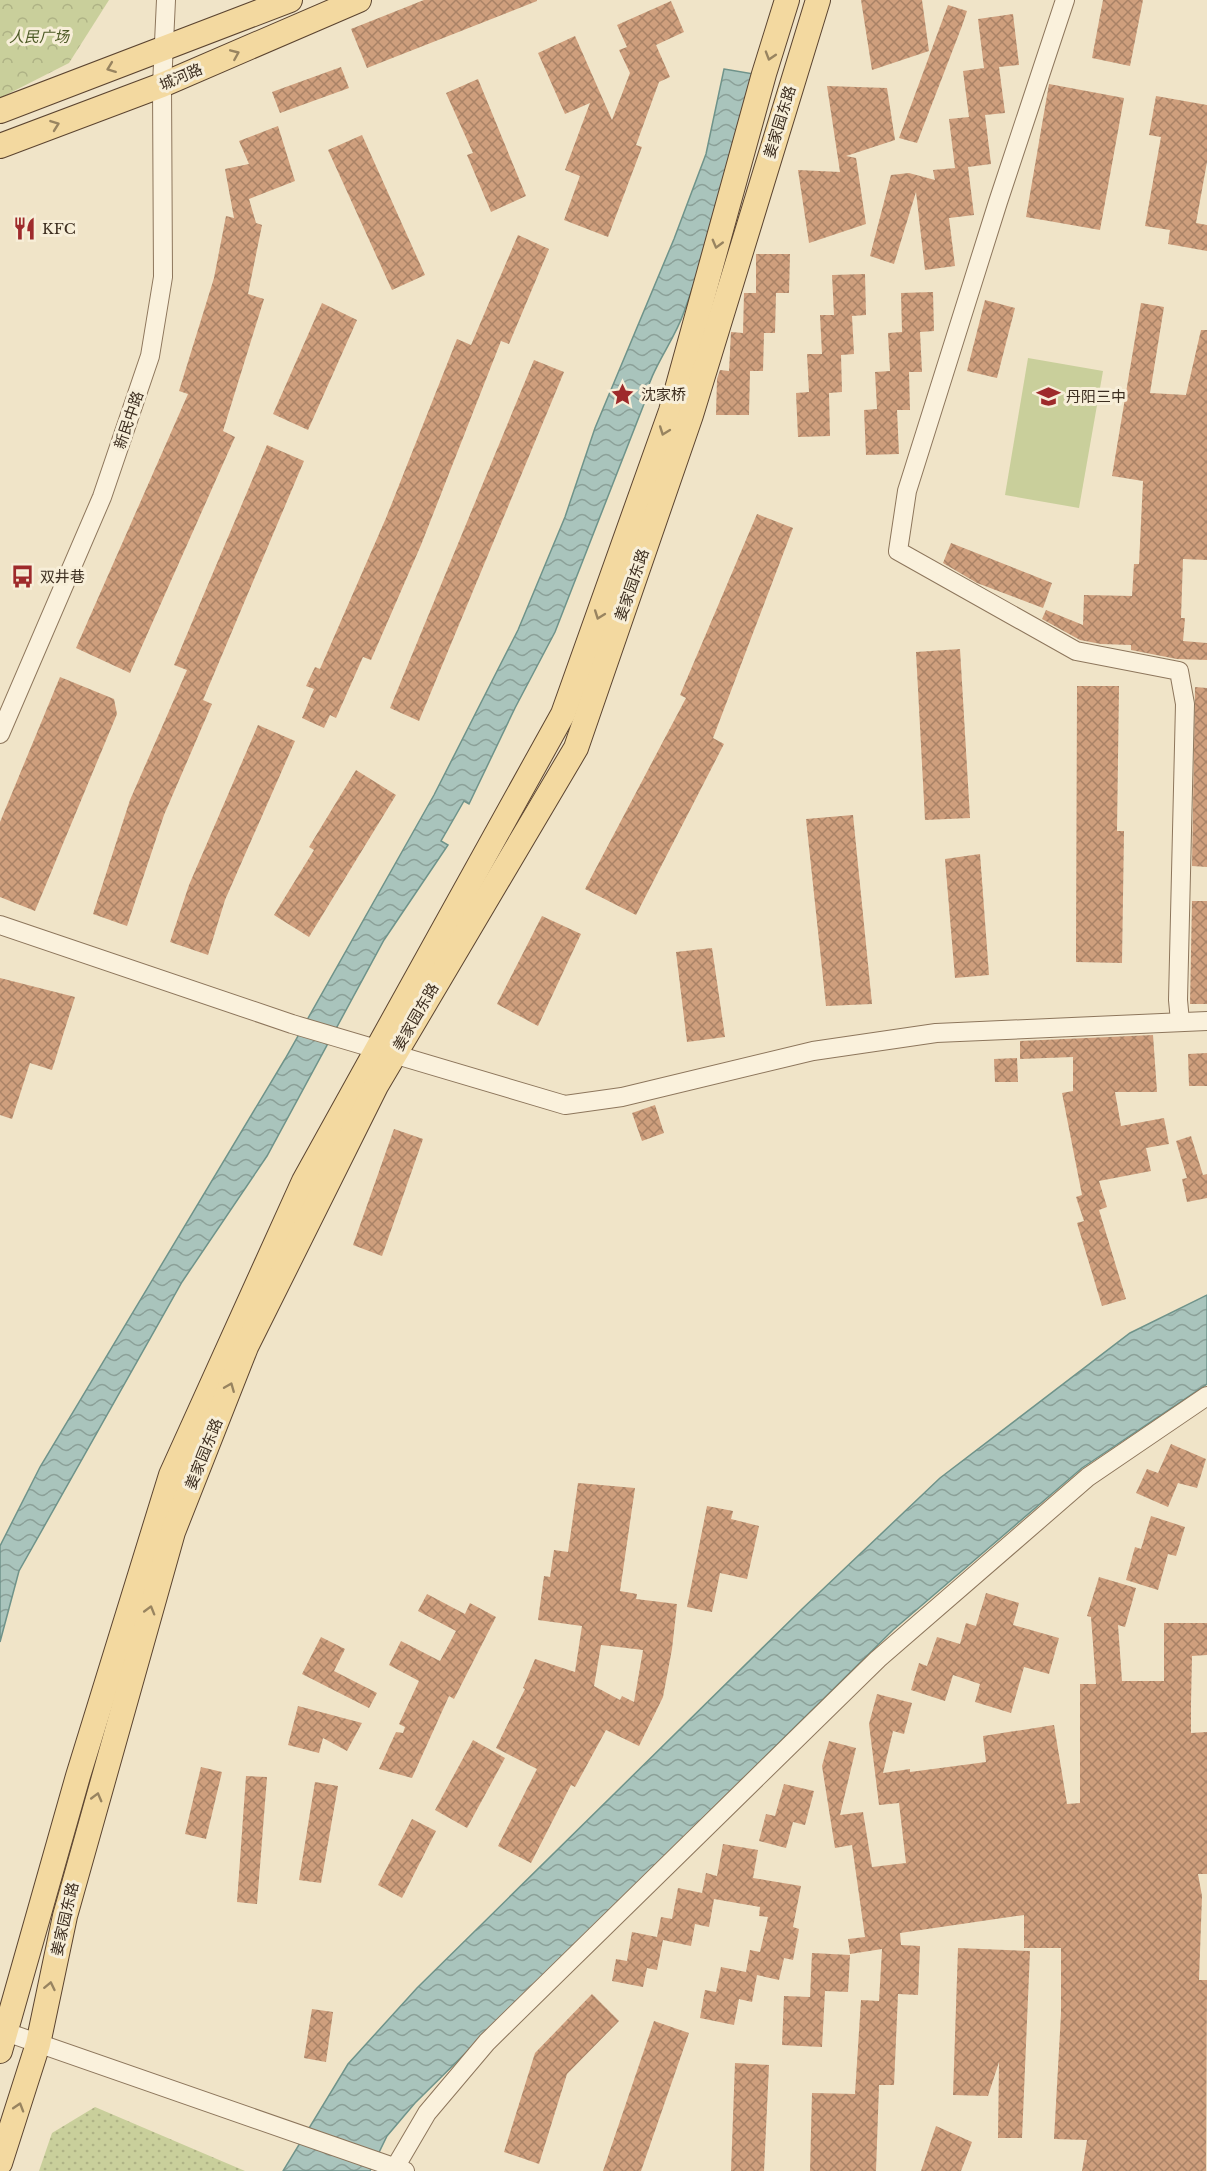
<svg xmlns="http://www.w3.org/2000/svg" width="1207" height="2171" font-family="'Libre Baskerville','Noto Sans SC',serif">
<defs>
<pattern id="park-crowns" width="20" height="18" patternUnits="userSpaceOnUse" patternTransform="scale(1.5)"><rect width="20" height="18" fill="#c9cf9b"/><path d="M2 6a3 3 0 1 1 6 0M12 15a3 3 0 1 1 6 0" fill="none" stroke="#aeb285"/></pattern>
<pattern id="garden-dots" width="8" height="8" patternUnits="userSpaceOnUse" patternTransform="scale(1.5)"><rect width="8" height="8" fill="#c9cf9b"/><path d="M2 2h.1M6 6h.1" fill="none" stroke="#aeb285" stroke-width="1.8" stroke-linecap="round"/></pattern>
<pattern id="water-waves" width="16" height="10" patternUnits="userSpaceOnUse" patternTransform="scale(1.5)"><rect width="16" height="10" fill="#a9c4bc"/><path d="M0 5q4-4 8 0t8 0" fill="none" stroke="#8ba098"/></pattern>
<pattern id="building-cross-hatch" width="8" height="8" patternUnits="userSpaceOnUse" patternTransform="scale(1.5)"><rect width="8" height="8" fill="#cf9f7d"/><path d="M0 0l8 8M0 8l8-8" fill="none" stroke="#a98266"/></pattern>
</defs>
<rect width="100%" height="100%" fill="#f0e4c8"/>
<polygon fill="url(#park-crowns)" points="0,0 109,0 69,63 0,98"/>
<polygon fill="url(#garden-dots)" points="95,2107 245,2171 39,2171 52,2133"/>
<polygon fill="#c9cf9b" points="1028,358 1103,371 1079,508 1005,495"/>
<g fill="url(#water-waves)" stroke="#6f938a" stroke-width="1.5">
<path d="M724,69L754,74C731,154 712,235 684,312C673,344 649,370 644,404L555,632L515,708L469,804L464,801L441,841L448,845L384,940L267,1156L182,1282L19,1571L0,1642V1546L40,1467L285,1059L434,795L518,630L565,517L595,428L674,239L706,154Z"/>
<polygon points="1207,1295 1207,1384 1082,1468 893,1630 415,2103 387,2136 370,2171 283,2171 348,2064 417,1988 801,1610 940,1478 1130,1333"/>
</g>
<g fill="url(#building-cross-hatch)" fill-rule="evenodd">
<polygon points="424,0 537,0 537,1 367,68 351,29"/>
<polygon points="861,0 922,0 929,51 872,70"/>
<polygon points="1103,0 1143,0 1130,66 1092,58"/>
<polygon points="671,1 684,32 656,45 670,77 659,82 636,145 642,147 608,237 564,220 580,176 565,170 590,103 565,114 538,53 575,36 612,120 630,73 619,50 627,47 617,25"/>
<polygon points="948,5 967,11 962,26 917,143 899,138"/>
<polygon points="1013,14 1019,65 999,67 1005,113 985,115 991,164 968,167 974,215 949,218 955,266 925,270 916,192 894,264 870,256 891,175 909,173 935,180 933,170 955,168 949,119 969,117 963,71 984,68 978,19"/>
<polygon points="341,67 349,88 280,113 272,92"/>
<polygon points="478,79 526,196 491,212 467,155 473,153 446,93"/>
<polygon points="1049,84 1124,98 1100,230 1026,217"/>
<polygon points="827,86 887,88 895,140 846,156 856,158 866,224 809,243 798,170 840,172"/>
<polygon points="1156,96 1207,105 1207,162 1196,223 1207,225 1207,251 1168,244 1170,230 1145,226 1161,137 1149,135"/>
<polygon points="278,126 295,181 249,199 256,223 262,225 248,294 264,299 223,431 235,437 130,673 76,648 188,394 179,391 214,278 226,216 234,218 225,169 249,164 239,141"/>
<polygon points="362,135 425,275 392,290 328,150"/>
<polygon points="518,235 549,249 509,344 501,341 421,545 371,660 363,657 336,718 330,715 324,728 302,718 314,689 306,686 315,667 320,669 386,518 457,339 471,345"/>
<polygon points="756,254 790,254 789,293 776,293 775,333 764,333 763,371 750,371 749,415 716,415 717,379 720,370 729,371 731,332 743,333 744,293 756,293"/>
<polygon points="865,274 866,315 852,316 854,354 841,355 842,392 829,393 830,436 798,437 796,393 809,392 807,354 822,354 820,315 834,315 832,275"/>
<polygon points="933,292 934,331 920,332 922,372 909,372 910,410 897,410 899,454 866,455 864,410 877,409 875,372 890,371 888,333 902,332 901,293"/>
<polygon points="985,300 1015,308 997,378 967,371"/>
<polygon points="322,303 357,320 308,430 273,414"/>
<polygon points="1141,303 1164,307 1150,393 1186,395 1201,330 1207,330 1207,560 1183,559 1181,618 1185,618 1183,641 1207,643 1207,660 1177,659 1131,650 1131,645 1101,644 1080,640 1042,619 1046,610 1083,625 1084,595 1132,596 1134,564 1139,564 1143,481 1112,476"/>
<polygon points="534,360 564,372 419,721 390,708"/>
<polygon points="267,445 304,461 203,700 212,704 164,815 127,926 93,914 130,800 187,670 174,665"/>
<polygon points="757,514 793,528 713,738 724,744 636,915 585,889 686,698 680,695"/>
<polygon points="951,543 1052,583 1043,608 977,583 943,563"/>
<polygon points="960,649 970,818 925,820 916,652"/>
<polygon points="60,677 114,699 117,714 35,911 0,897 0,822"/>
<polygon points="1077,686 1119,686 1117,831 1124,831 1122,963 1076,962"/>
<polygon points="1195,687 1207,688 1207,867 1192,866"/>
<polygon points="258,725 295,741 225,900 208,955 170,942 189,885"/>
<polygon points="356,770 396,795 309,937 274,915 314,850 309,847"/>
<polygon points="853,815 872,1004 826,1006 806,819"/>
<polygon points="980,854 989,975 955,978 945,859"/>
<polygon points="1192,901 1207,901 1207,1004 1190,1004"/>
<polygon points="542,916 581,934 538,1026 497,1004"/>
<polygon points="712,948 725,1037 687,1042 676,952"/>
<polygon points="0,978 75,997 52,1070 30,1063 12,1119 0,1115"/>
<polygon points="1153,1035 1157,1092 1115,1092 1121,1126 1164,1118 1169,1144 1146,1148 1151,1171 1099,1181 1107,1207 1099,1210 1126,1299 1102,1306 1077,1223 1084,1221 1076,1197 1082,1195 1062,1093 1073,1091 1073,1057 1020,1059 1020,1041"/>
<polygon points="1207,1053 1207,1086 1189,1086 1188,1054"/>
<polygon points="1017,1058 1018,1082 995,1082 994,1059"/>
<polygon points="655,1105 664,1133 642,1141 632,1113"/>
<polygon points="394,1129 423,1139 382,1256 353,1245"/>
<polygon points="1191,1136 1203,1175 1207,1174 1207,1198 1187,1202 1182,1179 1187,1178 1176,1141"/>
<polygon points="1171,1444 1206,1459 1197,1488 1178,1483 1168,1507 1136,1493 1147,1469 1158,1473"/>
<path d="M578,1483L635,1488L620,1591L637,1594L636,1599L677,1604L672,1649L663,1697L639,1746L606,1730L575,1787L571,1785L531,1863L498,1846L537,1769L496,1748L525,1689L523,1688L535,1659L575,1672L582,1626L538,1620L544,1576L550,1577L554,1550L568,1552ZM601,1645L643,1650L634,1702L622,1696L620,1700L594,1686Z"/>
<polygon points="707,1506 733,1511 731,1519 759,1526 747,1579 720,1573 712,1612 687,1607"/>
<polygon points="1151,1516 1185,1527 1176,1556 1168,1554 1158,1590 1126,1580 1135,1547 1141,1549"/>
<polygon points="1099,1577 1136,1588 1125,1627 1118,1625 1122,1681 1164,1681 1164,1623 1207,1623 1207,1655 1192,1656 1191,1703 1191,1733 1207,1732 1207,1874 1198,1874 1202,1896 1199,1980 1207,1980 1206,2171 1082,2171 1087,2140 1054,2139 1061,2014 1061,1948 1024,1948 1024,1915 900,1933 901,1945 920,1946 918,1995 898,1994 894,2085 879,2085 876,2171 810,2171 812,2093 855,2094 861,2000 879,2001 882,1949 850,1954 848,1939 865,1937 852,1845 835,1848 822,1766 829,1741 856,1748 840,1815 863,1812 872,1867 906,1863 899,1803 879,1805 869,1724 877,1694 912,1703 904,1734 893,1731 883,1773 910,1769 910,1772 986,1762 983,1736 1054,1725 1067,1804 1080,1803 1080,1684 1096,1684 1091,1617 1087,1616"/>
<polygon points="986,1593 1019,1603 1013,1625 1059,1638 1049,1674 1024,1667 1011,1713 975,1702 980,1684 953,1675 945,1701 911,1690 919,1663 927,1666 937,1637 960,1644 966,1623 976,1626"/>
<polygon points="427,1594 465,1614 470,1603 496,1617 454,1699 449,1696 412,1778 379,1769 396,1732 403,1733 405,1727 399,1724 419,1681 389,1665 401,1641 440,1661 456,1631 418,1611"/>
<polygon points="321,1637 345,1649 334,1671 377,1693 369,1708 302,1674"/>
<polygon points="298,1706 362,1723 347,1751 323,1738 319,1753 288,1745"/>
<polygon points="473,1740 505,1758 467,1828 435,1810"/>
<polygon points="201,1767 222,1772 206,1839 185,1834"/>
<polygon points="246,1776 267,1777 257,1904 237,1902"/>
<polygon points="315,1782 338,1786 321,1883 299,1880"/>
<polygon points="784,1784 814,1791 805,1825 793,1822 786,1848 759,1841 766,1814 775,1816"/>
<polygon points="412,1819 436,1831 402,1898 378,1885"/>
<polygon points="723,1844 758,1850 753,1878 801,1886 793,1927 799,1929 793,1960 784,1958 779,1980 757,1975 752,2002 739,1999 734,2025 700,2018 705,1990 716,1992 721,1967 746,1972 750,1950 760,1952 768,1917 759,1916 760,1907 714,1899 709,1927 695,1924 691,1946 663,1940 657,1970 647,1968 643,1987 612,1981 616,1959 627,1961 632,1932 657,1937 661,1917 672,1919 678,1888 702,1893 706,1873 717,1876"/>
<polygon points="958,1948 1030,1951 1022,2138 998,2138 999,2062 988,2096 953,2095"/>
<polygon points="812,1953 850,1955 848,1992 825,1991 822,2047 782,2045 784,1996 810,1997"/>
<polygon points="592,1994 619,2021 567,2074 539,2164 504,2152 535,2053"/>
<polygon points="312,2009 333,2012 326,2062 304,2058"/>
<polygon points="654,2021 689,2033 641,2171 603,2171"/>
<polygon points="735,2063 769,2065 764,2171 731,2171"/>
<polygon points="936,2126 972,2142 961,2171 921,2171"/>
</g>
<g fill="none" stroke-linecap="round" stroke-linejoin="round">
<defs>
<g id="minor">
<polyline points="1065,0 998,202 907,491 898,551 1076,651 1179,671 1185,704 1178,1000 1180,1021"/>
<polyline points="0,734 102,497 150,356 163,277 162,85 166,0"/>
<polyline points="0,925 292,1024 565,1105 622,1097 813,1051 936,1033 1207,1021"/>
<polyline points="0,2030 405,2171"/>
<polyline points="393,2171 427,2113 487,2042 878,1659 1088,1477 1207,1396"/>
</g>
<g id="major">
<polyline points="0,111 290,0"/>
<polyline points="0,146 162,85 359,0"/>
<polyline points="0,2051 78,1776 171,1475 304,1181 563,714 671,411 764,74 787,0"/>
<polyline points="0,2163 38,2044 65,1916 173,1532 246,1347 376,1086 576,748 691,415 818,0"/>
</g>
</defs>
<use href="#minor" stroke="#8d765c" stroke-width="20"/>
<use href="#major" stroke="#5b4430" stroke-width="26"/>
<use href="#minor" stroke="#faf1dc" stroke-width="18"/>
<use href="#major" stroke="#f3d9a0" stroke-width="24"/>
</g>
<defs><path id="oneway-chevron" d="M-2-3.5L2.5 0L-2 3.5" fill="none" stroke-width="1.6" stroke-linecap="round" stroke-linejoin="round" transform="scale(1.5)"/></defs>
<g stroke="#988460">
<use href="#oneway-chevron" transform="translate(235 54) rotate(-23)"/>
<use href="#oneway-chevron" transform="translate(770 56) rotate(107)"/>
<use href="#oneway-chevron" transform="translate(111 68) rotate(159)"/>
<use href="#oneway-chevron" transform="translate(55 125) rotate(-20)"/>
<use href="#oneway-chevron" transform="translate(717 244) rotate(105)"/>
<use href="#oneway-chevron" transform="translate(664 431) rotate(110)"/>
<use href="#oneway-chevron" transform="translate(599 615) rotate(110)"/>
<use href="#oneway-chevron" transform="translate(230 1387) rotate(-68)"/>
<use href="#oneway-chevron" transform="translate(150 1610) rotate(-74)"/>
<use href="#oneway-chevron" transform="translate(97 1797) rotate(-75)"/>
<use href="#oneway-chevron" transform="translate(50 1986) rotate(-78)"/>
<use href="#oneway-chevron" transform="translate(19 2107) rotate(-73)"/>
</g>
<defs>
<symbol id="restaurant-bare" viewBox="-9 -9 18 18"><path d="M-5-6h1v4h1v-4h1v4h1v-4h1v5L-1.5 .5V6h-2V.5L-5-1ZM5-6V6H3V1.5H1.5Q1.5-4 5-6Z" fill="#9e2a2b" stroke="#f7eed8" stroke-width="2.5" paint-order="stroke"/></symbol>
<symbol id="sight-bare" viewBox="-9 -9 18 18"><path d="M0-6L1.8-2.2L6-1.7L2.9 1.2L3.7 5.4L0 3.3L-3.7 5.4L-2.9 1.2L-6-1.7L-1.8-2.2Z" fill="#9e2a2b" stroke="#f7eed8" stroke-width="2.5" paint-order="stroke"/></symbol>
<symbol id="school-bare" viewBox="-9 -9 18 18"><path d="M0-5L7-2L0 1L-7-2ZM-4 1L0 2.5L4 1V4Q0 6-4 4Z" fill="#9e2a2b" stroke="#f7eed8" stroke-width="2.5" paint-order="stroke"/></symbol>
<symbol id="bus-bare" viewBox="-9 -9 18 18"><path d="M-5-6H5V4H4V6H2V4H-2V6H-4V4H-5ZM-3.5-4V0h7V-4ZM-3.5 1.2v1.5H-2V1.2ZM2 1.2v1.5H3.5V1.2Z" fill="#9e2a2b" stroke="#f7eed8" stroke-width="2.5" paint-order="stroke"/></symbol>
</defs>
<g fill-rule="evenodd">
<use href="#restaurant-bare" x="8" y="212" width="33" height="33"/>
<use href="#sight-bare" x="606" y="378" width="33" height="33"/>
<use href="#school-bare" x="1032" y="380" width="33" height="33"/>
<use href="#bus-bare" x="6" y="560" width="33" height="33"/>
</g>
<g text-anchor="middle" stroke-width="6" stroke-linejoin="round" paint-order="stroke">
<g font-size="15" font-style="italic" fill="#4d5a26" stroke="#f7eed8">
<text x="39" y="42">人民广场</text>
</g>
<g font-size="15" fill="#3d2e20" stroke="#f7eed8">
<text transform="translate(181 77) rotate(-23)" y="5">城河路</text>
<text transform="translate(780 122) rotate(-73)" y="5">姜家园东路</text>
<text transform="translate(129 420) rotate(-71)" y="5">新民中路</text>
<text transform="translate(632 585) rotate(-71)" y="5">姜家园东路</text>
<text transform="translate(416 1017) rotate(-60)" y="5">姜家园东路</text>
<text transform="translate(204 1454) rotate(-68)" y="5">姜家园东路</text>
<text transform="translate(65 1919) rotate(-77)" y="5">姜家园东路</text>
</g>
<g font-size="15" fill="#3d2e20" stroke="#f7eed8" text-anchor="start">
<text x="42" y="234">KFC</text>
<text x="641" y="400">沈家桥</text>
<text x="1066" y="402">丹阳三中</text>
<text x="40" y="582">双井巷</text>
</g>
</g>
</svg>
